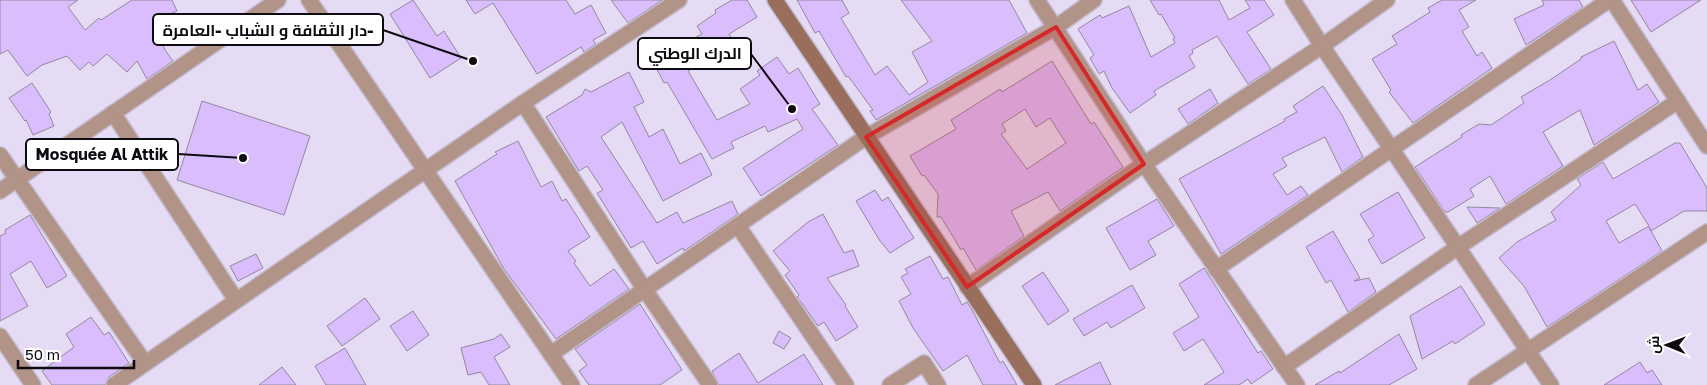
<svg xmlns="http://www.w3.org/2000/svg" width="1707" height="385" font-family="'Golos Text',Cairo,sans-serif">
<rect width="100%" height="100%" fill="#e6dbf4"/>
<g fill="#dabdfc" stroke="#92889e" fill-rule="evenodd">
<polygon points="0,0 78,0 68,7 85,30 99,18 101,20 132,0 172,0 177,11 154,21 165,50 173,61 147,79 137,61 127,72 107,54 93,66 89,62 80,70 67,56 42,65 27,76 8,50 0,54"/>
<polygon points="413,0 437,36 444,31 461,58 430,78 390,14"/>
<polygon points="466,0 566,0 575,14 591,5 606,33 593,40 596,44 584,52 581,47 537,74 493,3 475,14"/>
<polygon points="611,0 662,0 628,23"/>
<polygon points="732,0 747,0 757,17 729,34 737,46 719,59 717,56 688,71 717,120 750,104 740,89 760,75 757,71 777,57 789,74 798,68 820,104 812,109 838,145 761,196 743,168 803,129 797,119 768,132 765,126 731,142 734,148 712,159 667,82 664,83 652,60 702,34 697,26 716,13 715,10"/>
<polygon points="797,0 842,0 849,13 841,18 875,75 887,66 909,95 928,82 912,52 932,41 901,0 1009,0 1027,33 876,120 870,111 873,110 848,76 846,77 819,31 815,33"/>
<polygon points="1150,0 1219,0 1229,20 1250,8 1245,0 1264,0 1274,15 1247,32 1271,69 1248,84 1217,36 1192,50 1193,53 1189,56 1195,67 1154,91 1156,95 1130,113 1112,88 1104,71 1099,74 1090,58 1094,55 1078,29 1100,15 1102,18 1129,6 1151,57 1175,43 1173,39 1175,38 1161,14 1159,15"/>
<polygon points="1442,0 1476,0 1459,10 1469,27 1462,31 1477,56 1482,52 1492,68 1413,123 1389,92 1391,90 1372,59 1397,44 1392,36 1430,12 1428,8"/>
<polygon points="1542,0 1579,0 1583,7 1526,45 1514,19 1544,5"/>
<polygon points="1631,0 1701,0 1651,32"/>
<polygon points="1614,41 1638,90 1647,84 1659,102 1594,145 1580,110 1543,132 1563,166 1506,204 1490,176 1470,189 1474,196 1448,212 1445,212 1415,167 1462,137 1461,135 1479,124 1491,125 1524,103 1521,97 1550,80 1581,59 1581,57"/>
<path d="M1052,61L1091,124L1094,122L1123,167L1060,211L1048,192L1011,211L1024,236L976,270L963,248L961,250L941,217H937L938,194L924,175L922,176L910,156L956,129L951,120L1000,89L1002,92ZM1025,109L1036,127L1050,118L1066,143L1027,169L1001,134L1006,131L1002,124Z"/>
<polygon points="629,72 644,102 634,107 649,137 663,129 680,164 701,153 712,175 663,201 622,122 601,137 657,223 677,212 683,223 732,201 738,214 684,251 683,248 657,264 643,241 631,248 597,193 603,190 587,166 579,171 546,117 582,95 585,89 591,92"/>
<polygon points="32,83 51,112 49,114 54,126 33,135 26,120 25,121 9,98"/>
<polygon points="1323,86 1342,115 1363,157 1342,172 1325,137 1282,158 1287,166 1273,174 1287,195 1301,186 1308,195 1221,254 1179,179 1285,121 1284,119 1297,112 1293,106"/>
<polygon points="1210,89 1218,103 1188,124 1178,109"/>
<polygon points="202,101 310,136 284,215 177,180"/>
<polygon points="518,141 541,187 552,181 562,201 566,199 590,237 568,251 576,261 574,263 590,286 614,269 629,289 556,339 504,269 455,181 497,154 495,152"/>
<path d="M1675,143H1680L1707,188V211H1684L1651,231L1649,227L1662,251L1547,327L1524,286L1499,258L1517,242L1556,220L1551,212L1581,185L1577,179L1603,162L1613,179ZM1635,204L1649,226L1619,243L1606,221Z"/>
<polygon points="875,190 882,201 888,197 914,238 890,253 880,241 856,201"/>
<polygon points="1398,192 1425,238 1382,264 1368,240 1374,236 1360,214"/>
<polygon points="1157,199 1174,226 1148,241 1156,255 1130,270 1106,228"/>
<polygon points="1467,207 1500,208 1477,223"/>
<polygon points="823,214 844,253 853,250 859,266 827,278 846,305 845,306 858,327 836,341 824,322 818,326 804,306 797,297 799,295 785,275 790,271 773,251 808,222"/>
<polygon points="30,215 67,276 47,288 31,261 10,274 28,306 0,321 0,236 6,233 5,230"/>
<polygon points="1333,231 1360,278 1354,281 1369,278 1376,292 1348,312 1331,280 1326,283 1306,247"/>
<polygon points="256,254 263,268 238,281 230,266"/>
<polygon points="930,256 943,279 948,277 962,305 967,302 971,308 1000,363 1003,361 1017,385 983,385 967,355 943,371 913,328 899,301 911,294 901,277 908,273 905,269"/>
<polygon points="1204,268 1258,353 1261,351 1273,369 1251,384 1248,379 1239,385 1204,385 1224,372 1203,339 1184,351 1173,333 1199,317 1179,284"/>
<polygon points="1043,272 1069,311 1048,325 1022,286"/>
<polygon points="1132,285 1145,308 1111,328 1107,322 1084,336 1073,319"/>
<polygon points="1461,286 1485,324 1455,344 1453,341 1422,359 1410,316"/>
<polygon points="365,298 380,319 342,346 327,326"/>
<polygon points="640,304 682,370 660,385 589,385 579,371 587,365 575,349"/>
<polygon points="413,311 429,335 407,351 390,326"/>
<polygon points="91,317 104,335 109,332 129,363 109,377 105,385 52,385 42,371 74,347 66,334"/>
<polygon points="779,331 791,338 784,349 773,343"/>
<polygon points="501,334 510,347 494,357 510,385 489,385 481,372 468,375 461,348 494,339"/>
<polygon points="1399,334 1417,369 1389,385 1315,385 1339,371 1340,373"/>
<polygon points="345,348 366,385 326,385 315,366"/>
<polygon points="739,353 758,383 804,354 823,385 719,385 712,371"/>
<polygon points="1100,362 1111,385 1055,385"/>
<polygon points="1640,362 1647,373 1652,370 1662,385 1604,385"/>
<polygon points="282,367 296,385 259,385"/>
</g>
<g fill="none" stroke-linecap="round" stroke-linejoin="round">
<defs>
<g id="street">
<polyline points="309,0 572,385"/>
<polyline points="1037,0 1144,164 1297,385"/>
<polyline points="1293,0 1322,46 1551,385"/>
<polyline points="1612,0 1707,146"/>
<polyline points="523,103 645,290 710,385"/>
<polyline points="113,113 236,300"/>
<polyline points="0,155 145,363"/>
<polyline points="0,191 278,0"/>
<polyline points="738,226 846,385"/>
<polyline points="1216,269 1609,0"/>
<polyline points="967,287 1144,164 1322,46 1387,0"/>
<polyline points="0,336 33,385"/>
<polyline points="551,354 866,137 1056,27 1094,0"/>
<polyline points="1284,367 1458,247 1678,101"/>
<polyline points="114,385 523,103 679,0"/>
<polyline points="890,385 924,363 938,385"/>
<polyline points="1476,385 1707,232"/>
</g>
<polyline id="secondary" points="775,0 1034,385"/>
</defs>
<use href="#street" stroke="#c3bad0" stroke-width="18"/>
<use href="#secondary" stroke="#c3bad0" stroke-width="18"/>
<use href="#street" stroke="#b29387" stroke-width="15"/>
<use href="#secondary" stroke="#996e5c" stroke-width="15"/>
</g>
<path fill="#d62828" fill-opacity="0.2" stroke="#d62828" stroke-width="4" stroke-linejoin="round" d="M1056,27L1144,164L967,287L866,137Z"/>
<path fill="none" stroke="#0e0a12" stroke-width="2" d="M473 61L383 30M792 109L751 54M243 158L178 154"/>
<g fill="#0e0a12" stroke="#fff" stroke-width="2">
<circle cx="473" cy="61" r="5"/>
<circle cx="792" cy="109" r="5"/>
<circle cx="243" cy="158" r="5"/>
</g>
<g fill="#fff" stroke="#0e0a12" stroke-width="2">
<rect x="153" y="14" width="230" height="31" rx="5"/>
<rect x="638" y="38" width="113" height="31" rx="5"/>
<rect x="26" y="139" width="152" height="31" rx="5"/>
</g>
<g font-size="16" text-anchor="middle" font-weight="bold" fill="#0e0a12">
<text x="268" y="36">دار الثقافة و الشباب -العامرة-</text>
<text x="695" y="59">الدرك الوطني</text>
<text x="102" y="160">Mosquée Al Attik</text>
</g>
<g transform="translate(1667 345) rotate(271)" stroke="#ffffff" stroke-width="4" paint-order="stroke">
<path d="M0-4L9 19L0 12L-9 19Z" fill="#0e0a12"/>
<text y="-8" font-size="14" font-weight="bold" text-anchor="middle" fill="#0e0a12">ش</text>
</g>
<path d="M18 360v8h116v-8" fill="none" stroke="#0e0a12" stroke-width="2.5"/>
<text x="25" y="360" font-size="15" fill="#0e0a12" stroke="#ffffff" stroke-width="4" paint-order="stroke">50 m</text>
</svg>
